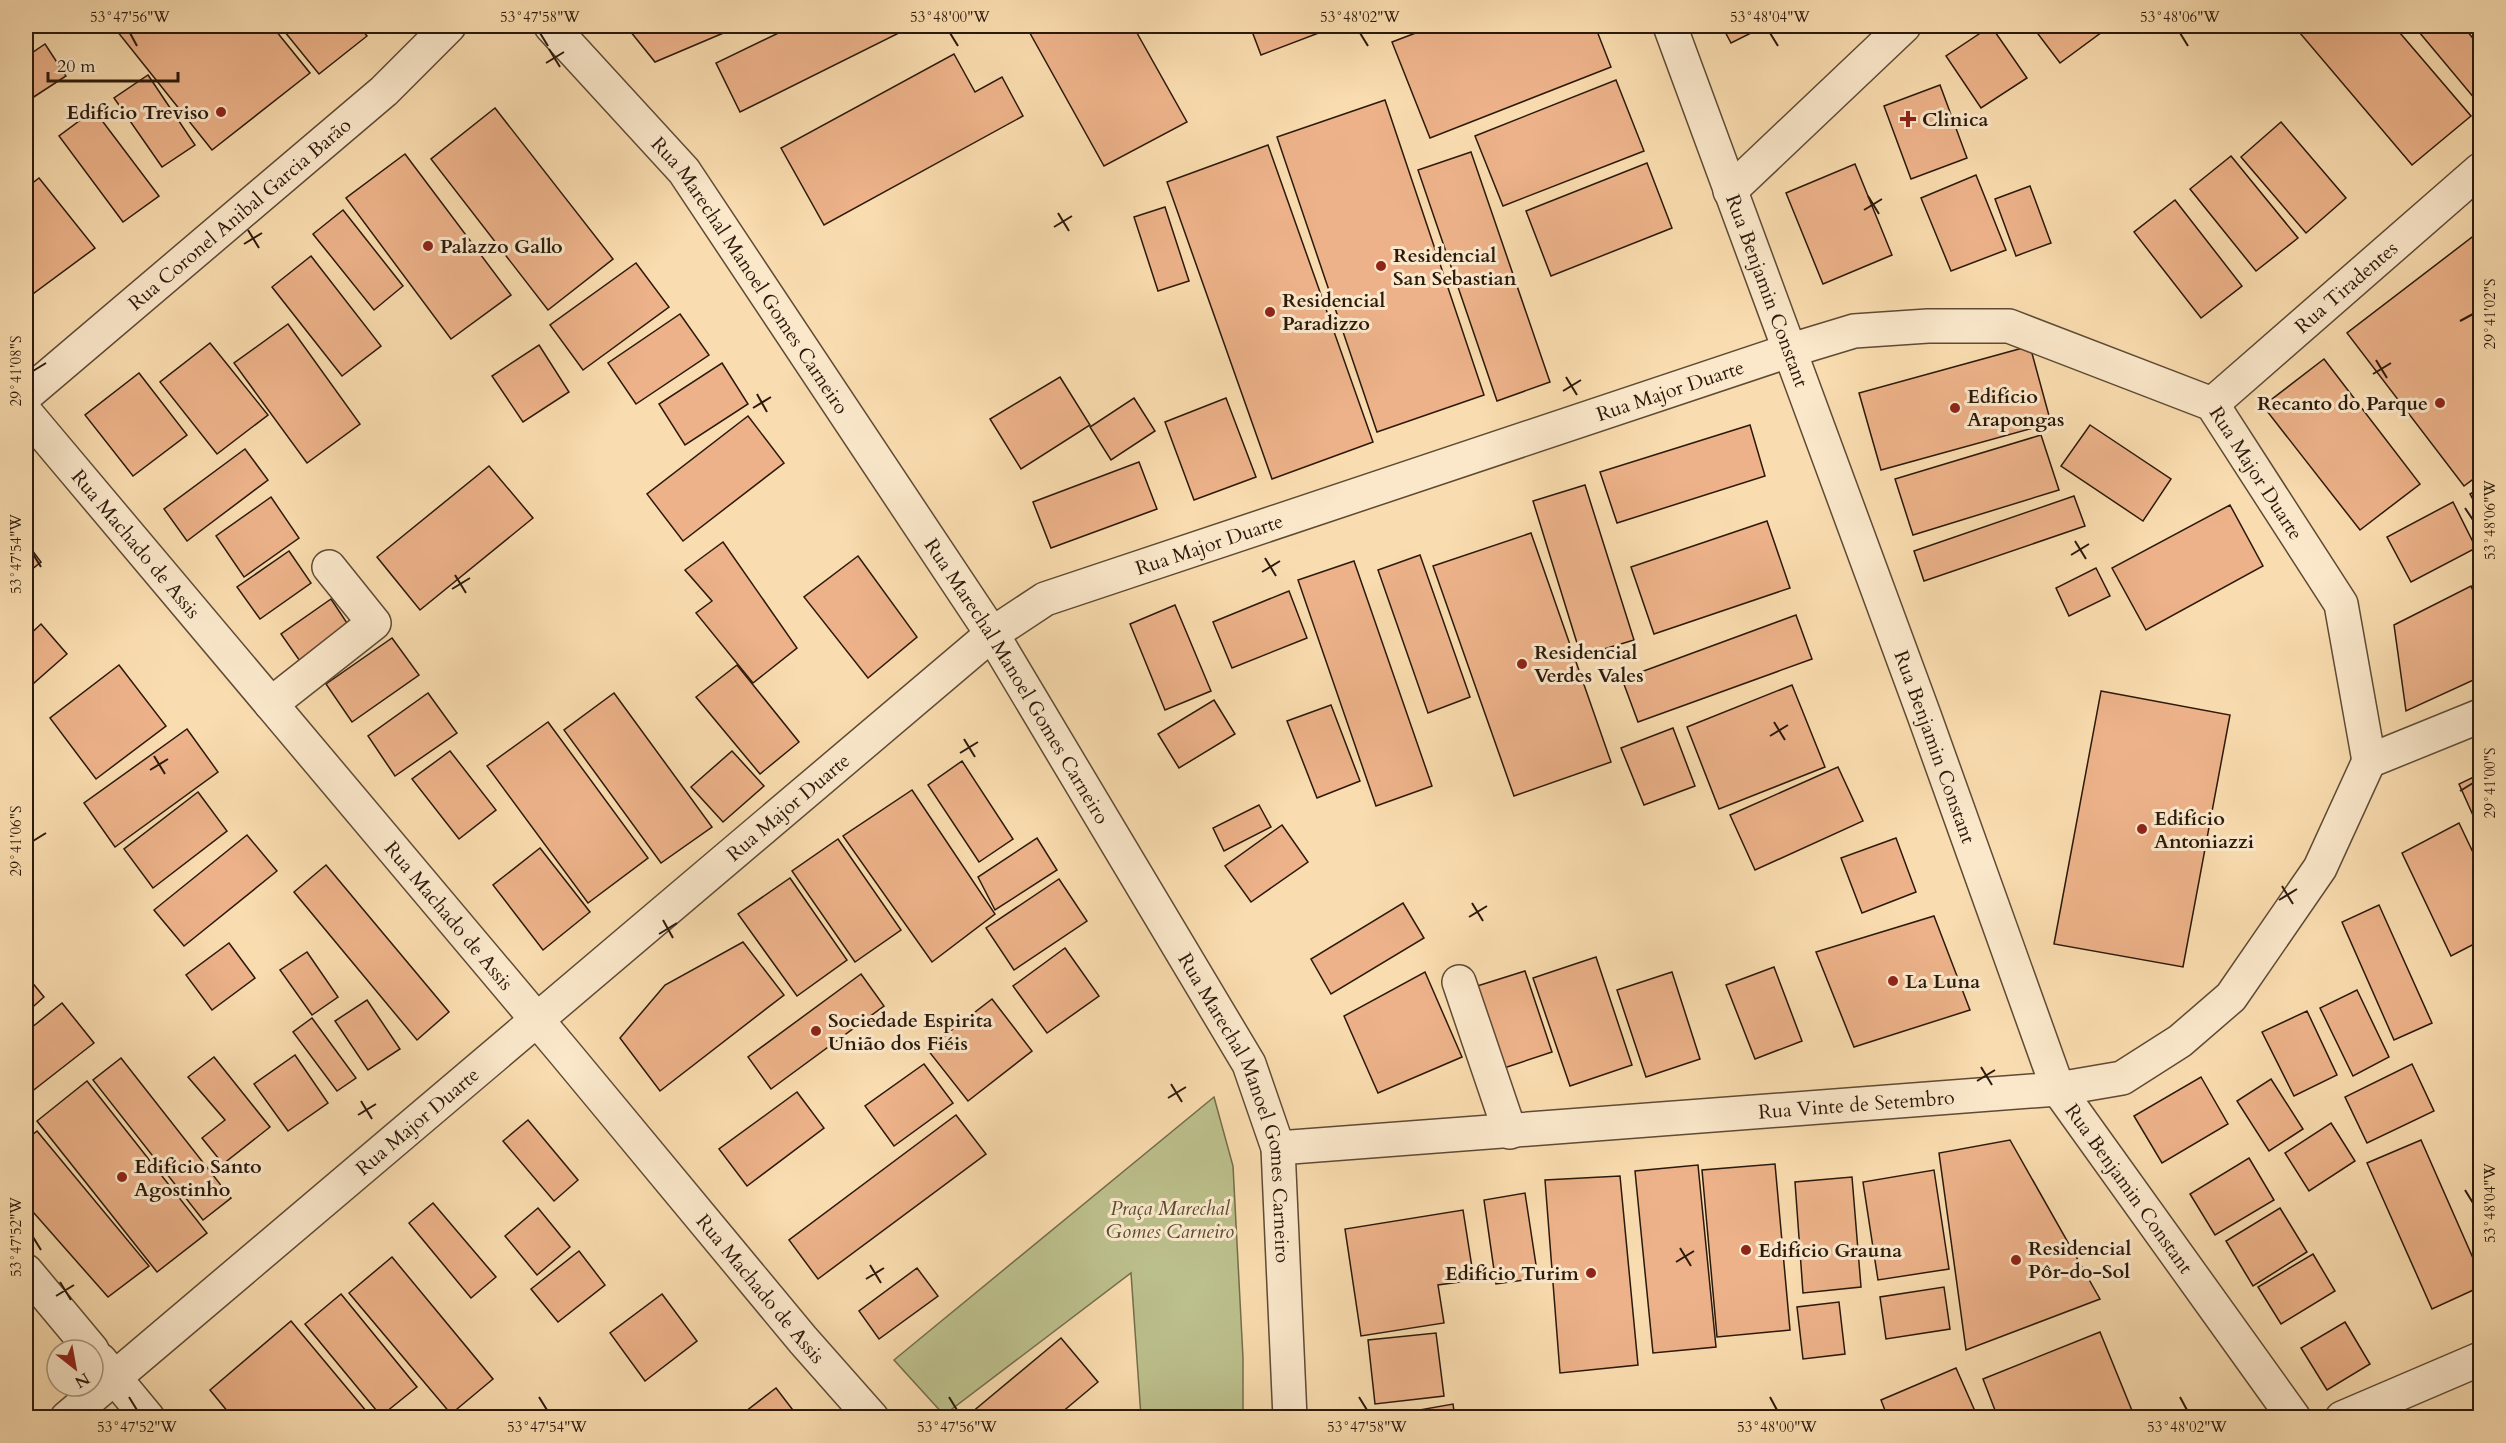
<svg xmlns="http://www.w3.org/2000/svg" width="2506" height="1443" font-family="Cardo,serif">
<rect width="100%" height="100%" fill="#f9dcaf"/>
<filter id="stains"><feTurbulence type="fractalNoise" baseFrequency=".00333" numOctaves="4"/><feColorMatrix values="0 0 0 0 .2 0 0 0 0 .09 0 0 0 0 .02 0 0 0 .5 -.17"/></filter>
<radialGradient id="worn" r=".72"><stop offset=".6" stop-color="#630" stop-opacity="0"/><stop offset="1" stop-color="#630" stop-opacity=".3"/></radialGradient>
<polygon fill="#bcc08c" stroke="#746c4c" stroke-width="1.5" points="1214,1097 1233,1166 1243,1358 1243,1417 1141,1417 1131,1273 944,1415 894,1360"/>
<g fill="#edb289" stroke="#2b190b" stroke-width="1.5">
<polygon points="113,26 272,26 310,73 212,150"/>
<polygon points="280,26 359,26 367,36 319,74"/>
<polygon points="626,26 740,26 655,62"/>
<polygon points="793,26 905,26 907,29 740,112 716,63"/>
<polygon points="1026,26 1133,26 1187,122 1104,166"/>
<polygon points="1250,26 1337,26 1261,55"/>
<polygon points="1434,26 1595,26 1611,67 1430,138 1392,42"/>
<polygon points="1722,26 1765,26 1731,43"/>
<polygon points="1991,26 2027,78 1981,108 1946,56"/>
<polygon points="2032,26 2104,26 2106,29 2060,63"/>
<polygon points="2294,26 2394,26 2471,116 2412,165"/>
<polygon points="2414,26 2463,26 2480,47 2480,105"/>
<polygon points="45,44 66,76 26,102 26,57"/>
<polygon points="954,54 975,92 1002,77 1023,116 824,225 781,148"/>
<polygon points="148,75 195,145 162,167 114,98"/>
<polygon points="1616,80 1644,151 1503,206 1475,136"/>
<polygon points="1940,85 1967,158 1911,179 1884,106"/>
<polygon points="1385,100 1484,395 1377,432 1277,137"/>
<polygon points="495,108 613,259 548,310 431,159"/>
<polygon points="94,110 159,196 123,222 59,136"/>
<polygon points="2281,122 2346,198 2306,233 2241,157"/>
<polygon points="1268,145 1373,442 1272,479 1167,182"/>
<polygon points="1471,152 1550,382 1497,401 1418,170"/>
<polygon points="405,154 511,295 451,339 346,198"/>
<polygon points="2231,156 2298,238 2256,271 2190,189"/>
<polygon points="1647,163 1672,228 1551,276 1526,211"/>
<polygon points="1855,164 1892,255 1823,284 1786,193"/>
<polygon points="1976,175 2006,250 1951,271 1921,198"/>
<polygon points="39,178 95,248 26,299 26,188"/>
<polygon points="2030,186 2051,243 2016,256 1995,199"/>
<polygon points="2175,200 2242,286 2201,318 2134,232"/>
<polygon points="1165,207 1189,281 1158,291 1134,217"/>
<polygon points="343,210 403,286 374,310 313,234"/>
<polygon points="2480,231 2480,474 2464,486 2347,333"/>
<polygon points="311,256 381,346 342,376 272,287"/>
<polygon points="636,263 669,307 583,370 550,325"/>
<polygon points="680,314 709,355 636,404 608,363"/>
<polygon points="288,324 360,424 307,463 234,363"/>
<polygon points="210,343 268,415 217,454 160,382"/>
<polygon points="539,345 569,392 523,422 492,376"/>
<polygon points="2030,346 2051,423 1881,470 1859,393"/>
<polygon points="2324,359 2420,484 2360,530 2263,406"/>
<polygon points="722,363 748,404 685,445 659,404"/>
<polygon points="139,373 187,435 133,476 85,415"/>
<polygon points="1060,377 1090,425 1021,469 990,419"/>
<polygon points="1134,398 1155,431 1111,460 1090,427"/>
<polygon points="1226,398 1256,477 1194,500 1165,422"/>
<polygon points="748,416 784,463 683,541 647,494"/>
<polygon points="1750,425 1765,476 1617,523 1600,472"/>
<polygon points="2090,425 2171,479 2143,521 2061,466"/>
<polygon points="2041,435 2059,490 1913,535 1895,479"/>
<polygon points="245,449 268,480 187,541 164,509"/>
<polygon points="1139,462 1157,509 1051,548 1033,502"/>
<polygon points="489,466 533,518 420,610 377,557"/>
<polygon points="1585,485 1634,640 1581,656 1533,501"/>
<polygon points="2480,488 2480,512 2470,494"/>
<polygon points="2074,496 2085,526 1924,581 1914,551"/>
<polygon points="271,497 299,538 244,577 216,536"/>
<polygon points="2453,502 2476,548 2411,582 2387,537"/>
<polygon points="2230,505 2263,566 2146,630 2112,568"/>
<polygon points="1767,521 1790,588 1654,634 1631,567"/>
<polygon points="1531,533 1611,762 1514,796 1433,566"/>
<polygon points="26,542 41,562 26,574"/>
<polygon points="723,542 797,648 753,683 696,613 712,601 685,570"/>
<polygon points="289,551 311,583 260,619 237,587"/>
<polygon points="1420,555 1470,697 1428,713 1378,570"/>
<polygon points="858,556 917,637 868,678 804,597"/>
<polygon points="1354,561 1432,786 1376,806 1298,580"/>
<polygon points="2096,568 2110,596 2069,616 2056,588"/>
<polygon points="2471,586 2480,607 2480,677 2406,711 2394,625"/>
<polygon points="1289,591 1307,638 1232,668 1213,622"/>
<polygon points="331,599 351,629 302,664 281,634"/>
<polygon points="1175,605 1211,691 1165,710 1130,624"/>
<polygon points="1796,615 1812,659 1638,722 1622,679"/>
<polygon points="41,624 67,654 26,690 26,638"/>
<polygon points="392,638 419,675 352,722 326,684"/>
<polygon points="119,665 166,726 96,779 50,718"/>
<polygon points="737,665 799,742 760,774 696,697"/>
<polygon points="1792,685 1825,767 1719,809 1687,727"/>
<polygon points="2101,691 2230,715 2183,967 2054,944"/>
<polygon points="428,693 457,733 395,776 368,736"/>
<polygon points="614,693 712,827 661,863 564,730"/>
<polygon points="1214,700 1235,734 1179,768 1158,734"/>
<polygon points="1331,705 1360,781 1317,798 1287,721"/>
<polygon points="548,722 648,858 588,903 487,766"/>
<polygon points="1673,728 1695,786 1644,805 1621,748"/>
<polygon points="187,729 218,772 115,847 84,803"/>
<polygon points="450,751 496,810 459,839 412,779"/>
<polygon points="732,751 764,786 723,822 691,787"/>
<polygon points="962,761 1013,839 979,862 928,785"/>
<polygon points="1838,767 1863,821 1755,870 1730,815"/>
<polygon points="2480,774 2480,831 2459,784"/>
<polygon points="912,790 995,914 932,962 843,836"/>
<polygon points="198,792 227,831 153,888 124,849"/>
<polygon points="1259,805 1271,827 1224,851 1213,828"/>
<polygon points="2459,823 2480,867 2480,941 2451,956 2402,853"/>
<polygon points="1282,825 1308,862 1251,902 1225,866"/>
<polygon points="247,835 277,871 184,946 154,910"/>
<polygon points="1037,838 1057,870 995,910 978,877"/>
<polygon points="1896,838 1916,892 1862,913 1841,858"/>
<polygon points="838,839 901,930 855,962 792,871"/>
<polygon points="540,848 590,912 543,950 493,885"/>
<polygon points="326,865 449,1012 417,1040 294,892"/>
<polygon points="790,878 847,960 797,996 738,914"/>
<polygon points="1059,879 1087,921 1014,970 986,928"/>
<polygon points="1403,903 1424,938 1331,994 1311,959"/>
<polygon points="2379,905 2432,1023 2394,1040 2342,922"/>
<polygon points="1934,916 1970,1010 1854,1047 1816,952"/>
<polygon points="743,942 784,995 660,1091 620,1038 665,985"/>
<polygon points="229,943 255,978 212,1010 186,975"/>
<polygon points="1065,948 1099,996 1047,1033 1013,986"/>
<polygon points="307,952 338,997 312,1015 280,970"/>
<polygon points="1596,957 1632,1065 1570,1086 1533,978"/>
<polygon points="1774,967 1802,1041 1755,1059 1726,985"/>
<polygon points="1525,971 1552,1052 1501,1069 1474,987"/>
<polygon points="1425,972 1462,1057 1378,1093 1344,1016"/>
<polygon points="1672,972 1700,1059 1646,1077 1617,990"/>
<polygon points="861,974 884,1006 771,1089 748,1057"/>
<polygon points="26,975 44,997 26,1013"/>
<polygon points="2357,990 2389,1057 2353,1076 2320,1008"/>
<polygon points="992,999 1032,1051 968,1101 927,1049"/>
<polygon points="367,1000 400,1049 368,1070 335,1021"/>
<polygon points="62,1003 94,1043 26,1096 26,1032"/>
<polygon points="2307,1011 2337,1075 2294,1096 2262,1032"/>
<polygon points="312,1018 356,1078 337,1091 293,1032"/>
<polygon points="295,1055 328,1103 288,1131 254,1084"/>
<polygon points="214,1057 270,1127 223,1164 202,1138 225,1120 188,1077"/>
<polygon points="121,1058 231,1198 203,1220 93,1080"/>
<polygon points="924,1064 953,1103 894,1146 865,1106"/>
<polygon points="2412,1064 2434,1111 2367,1143 2345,1097"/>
<polygon points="2201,1077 2228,1124 2162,1163 2134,1116"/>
<polygon points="2271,1079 2303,1129 2269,1151 2237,1101"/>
<polygon points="87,1081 207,1233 157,1272 37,1121"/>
<polygon points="797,1092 824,1128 747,1186 719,1149"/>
<polygon points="956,1115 986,1154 818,1279 789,1240"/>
<polygon points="528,1120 578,1180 554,1201 503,1141"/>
<polygon points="2331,1123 2355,1161 2309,1191 2285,1153"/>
<polygon points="37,1131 149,1266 108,1297 26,1204 26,1140"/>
<polygon points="2010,1140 2100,1299 1966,1350 1939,1153"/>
<polygon points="2421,1140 2480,1274 2480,1287 2432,1309 2367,1163"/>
<polygon points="2249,1158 2274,1200 2215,1235 2190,1194"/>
<polygon points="1775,1164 1790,1330 1717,1337 1702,1170"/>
<polygon points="1698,1165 1716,1347 1653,1353 1635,1171"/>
<polygon points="1934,1170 1949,1269 1878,1280 1863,1182"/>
<polygon points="1620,1176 1638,1365 1560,1373 1545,1180"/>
<polygon points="1852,1177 1861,1287 1803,1293 1795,1182"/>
<polygon points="1525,1193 1538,1278 1496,1284 1484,1200"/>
<polygon points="2480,1194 2480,1213 2473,1198"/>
<polygon points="433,1203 496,1277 471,1298 409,1223"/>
<polygon points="538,1208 570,1247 537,1275 505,1236"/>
<polygon points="2280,1208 2307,1252 2253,1286 2226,1241"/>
<polygon points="1463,1210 1474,1280 1438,1285 1444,1323 1361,1336 1345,1229"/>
<polygon points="579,1251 605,1285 558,1322 531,1289"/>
<polygon points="2313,1254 2335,1291 2281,1324 2258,1287"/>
<polygon points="392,1257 493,1379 451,1414 349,1293"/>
<polygon points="917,1268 938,1296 879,1339 859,1311"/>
<polygon points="1944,1287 1950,1329 1886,1339 1880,1297"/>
<polygon points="341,1294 417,1387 381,1416 305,1324"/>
<polygon points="662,1294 697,1341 645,1381 610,1333"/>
<polygon points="1839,1302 1845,1354 1803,1359 1797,1307"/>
<polygon points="291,1321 372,1418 233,1418 210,1390"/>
<polygon points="2345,1322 2370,1364 2327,1390 2301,1348"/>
<polygon points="2100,1332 2135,1418 1998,1418 1983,1379"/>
<polygon points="1436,1333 1444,1396 1375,1404 1368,1340"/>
<polygon points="1061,1338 1098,1382 1055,1418 965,1418"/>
<polygon points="1956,1368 1978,1418 1888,1418 1881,1400"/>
<polygon points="776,1388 799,1418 737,1418"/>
<polygon points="1453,1404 1455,1418 1403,1418 1402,1413"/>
<polygon points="1095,1410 1101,1418 1085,1418"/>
<polygon points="1402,1413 1403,1418 1374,1418"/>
</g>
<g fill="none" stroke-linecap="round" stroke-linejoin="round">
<defs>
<g id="minor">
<path id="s1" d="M551,26L684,171L992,634L1249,1064L1278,1148L1290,1418"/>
<path id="s2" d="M1670,26L1924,715L2058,1089L2294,1418"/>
<polyline points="1730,191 1904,26"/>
<path id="s3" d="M26,395L384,91L449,26"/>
<path id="s4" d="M2212,404L2480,170"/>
<path id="s5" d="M26,413L564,1052L803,1340L872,1418"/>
<polyline points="271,704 374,623 329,567"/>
<polyline points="1459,982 1510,1132"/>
<path id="s6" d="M1278,1148L2058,1089L2122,1078L2180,1041L2231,997L2320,868L2369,761L2480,716"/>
<polyline points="26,1271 92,1350"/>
<polyline points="100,1360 148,1418"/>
<path id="s7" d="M67,1418L992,634L1045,599L1788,351L1854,331L1928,326H2009L2212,404L2341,604L2369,761"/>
<polyline points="2342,1418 2480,1359"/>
</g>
</defs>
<use href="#minor" stroke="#5e4a34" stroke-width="36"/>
<use href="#minor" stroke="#fbe8cb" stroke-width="33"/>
</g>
<path fill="none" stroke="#2b190b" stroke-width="2" d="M130,33L137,46M540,33L548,46M950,33L958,46M1360,33L1368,46M1770,33L1778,46M2180,33L2188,46M549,49L560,67M546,63L564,52M1868,196L1879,214M1864,210L1882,199M1058,213L1069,231M1054,227L1072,216M248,230L259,248M244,244L262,233M2460,321L2473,314M2376,360L2387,378M33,371L46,363M2373,374L2391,363M1566,377L1577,395M1563,391L1581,380M757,394L767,412M753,408L771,397M2465,508L2473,520M2075,541L2086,559M33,554L41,567M2071,555L2089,544M1265,558L1276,576M1262,572L1280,561M455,575L466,593M452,589L470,578M1774,722L1785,740M1770,736L1788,725M964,739L975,757M960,753L978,742M154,756L165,774M150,770L168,759M2460,791L2473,783M33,841L46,833M2282,886L2293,904M2279,900L2297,889M1472,903L1483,921M1469,917L1487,906M663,920L673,938M659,934L677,923M1981,1067L1992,1085M1977,1081L1995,1070M1171,1084L1182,1102M1168,1098L1186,1087M361,1101L372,1119M358,1115L376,1104M2465,1190L2473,1203M33,1237L41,1250M1680,1248L1691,1266M1676,1262L1694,1251M870,1265L881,1283M866,1279L884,1268M60,1282L71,1300M56,1296L74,1285M129,1397L137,1410M539,1397L547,1410M949,1397L957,1410M1359,1397L1367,1410M1770,1397L1777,1410M2180,1397L2187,1410"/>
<g fill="#8f2418" stroke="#fbe8cb" stroke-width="2">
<circle cx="221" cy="112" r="6"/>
<path d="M1905 110h6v6h6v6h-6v6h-6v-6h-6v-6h6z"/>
<circle cx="428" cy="246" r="6"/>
<circle cx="1381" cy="266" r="6"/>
<circle cx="1270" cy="312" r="6"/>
<circle cx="2440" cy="403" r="6"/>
<circle cx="1955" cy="408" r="6"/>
<circle cx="1522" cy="664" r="6"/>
<circle cx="2142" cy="829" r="6"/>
<circle cx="1893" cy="981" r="6"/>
<circle cx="816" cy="1031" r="6"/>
<circle cx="122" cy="1177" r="6"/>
<circle cx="1746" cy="1250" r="6"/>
<circle cx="2016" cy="1260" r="6"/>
<circle cx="1591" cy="1273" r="6"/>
</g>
<g text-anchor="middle" stroke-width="6" stroke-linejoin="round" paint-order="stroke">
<g font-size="20" font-weight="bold" fill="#2b190b" stroke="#fbe8cb" text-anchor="start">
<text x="209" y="119" text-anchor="end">Edifício Treviso</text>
<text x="1922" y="126">Clinica</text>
<text x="440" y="253">Palazzo Gallo</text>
<text x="1393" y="262">Residencial<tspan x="1393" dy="23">San Sebastian</tspan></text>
<text x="1282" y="307">Residencial<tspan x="1282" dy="23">Paradizzo</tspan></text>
<text x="1967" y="403">Edifício<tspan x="1967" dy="23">Arapongas</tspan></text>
<text x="2428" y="410" text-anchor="end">Recanto do Parque</text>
<text x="1534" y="659">Residencial<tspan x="1534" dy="23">Verdes Vales</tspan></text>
<text x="2154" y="825">Edifício<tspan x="2154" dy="23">Antoniazzi</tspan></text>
<text x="1905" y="988">La Luna</text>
<text x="828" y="1027">Sociedade Espirita<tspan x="828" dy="23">União dos Fiéis</tspan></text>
<text x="134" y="1173">Edifício Santo<tspan x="134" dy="23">Agostinho</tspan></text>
<text x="2028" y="1255">Residencial<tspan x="2028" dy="23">Pôr-do-Sol</tspan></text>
<text x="1758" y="1257">Edifício Grauna</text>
<text x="1579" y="1280" text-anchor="end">Edifício Turim</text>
</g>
<g font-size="20" fill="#2b190b" stroke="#fbe8cb">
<text dy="7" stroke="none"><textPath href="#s3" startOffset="280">Rua Coronel Anibal Garcia Barão</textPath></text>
<text dy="7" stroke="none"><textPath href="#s1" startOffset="320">Rua Marechal Manoel Gomes Carneiro</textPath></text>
<text dy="7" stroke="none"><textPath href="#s4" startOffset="178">Rua Tiradentes</textPath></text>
<text dy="7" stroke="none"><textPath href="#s2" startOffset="282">Rua Benjamin Constant</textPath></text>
<text dy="7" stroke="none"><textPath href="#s7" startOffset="1935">Rua Major Duarte</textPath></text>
<text dy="7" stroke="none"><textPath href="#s7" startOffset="2583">Rua Major Duarte</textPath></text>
<text dy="7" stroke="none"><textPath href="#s5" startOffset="171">Rua Machado de Assis</textPath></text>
<text dy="7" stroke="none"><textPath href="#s7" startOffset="1449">Rua Major Duarte</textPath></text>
<text dy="7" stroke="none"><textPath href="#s1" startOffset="806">Rua Marechal Manoel Gomes Carneiro</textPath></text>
<text dy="7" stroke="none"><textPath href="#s2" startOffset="768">Rua Benjamin Constant</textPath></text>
<text dy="7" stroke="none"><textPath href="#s7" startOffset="945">Rua Major Duarte</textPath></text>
<text dy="7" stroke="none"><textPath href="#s5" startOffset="657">Rua Machado de Assis</textPath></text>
<text dy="7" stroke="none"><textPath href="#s6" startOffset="580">Rua Vinte de Setembro</textPath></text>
<text dy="7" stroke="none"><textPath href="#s1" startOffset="1292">Rua Marechal Manoel Gomes Carneiro</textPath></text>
<text dy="7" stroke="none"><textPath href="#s7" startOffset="459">Rua Major Duarte</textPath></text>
<text dy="7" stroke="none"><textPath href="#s2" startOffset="1254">Rua Benjamin Constant</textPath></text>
<text dy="7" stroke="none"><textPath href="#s5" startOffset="1143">Rua Machado de Assis</textPath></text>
</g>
<g font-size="20" font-style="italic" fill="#564b32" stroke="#fbe8cb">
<text x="1170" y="1215">Praça Marechal<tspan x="1170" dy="23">Gomes Carneiro</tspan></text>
</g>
</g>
<rect width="2506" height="1443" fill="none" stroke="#f9dcaf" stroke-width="66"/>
<g transform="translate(75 1368) rotate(149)"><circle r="28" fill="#fbe8cb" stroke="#a8957e" stroke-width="1.5"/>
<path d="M0-4.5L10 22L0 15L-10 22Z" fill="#8f2418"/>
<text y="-9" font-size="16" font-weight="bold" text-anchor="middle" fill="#2b190b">N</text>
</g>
<path d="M48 72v9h130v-9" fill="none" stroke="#2b190b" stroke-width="3"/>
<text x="57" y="72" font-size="18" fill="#2b190b" stroke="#fbe8cb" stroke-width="4.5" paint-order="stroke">20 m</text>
<rect x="33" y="33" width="2440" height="1377" fill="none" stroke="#2b190b" stroke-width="2"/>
<g font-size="15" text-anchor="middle" fill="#2b190b">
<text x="130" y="22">53°47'56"W</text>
<text x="540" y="22">53°47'58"W</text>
<text x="950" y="22">53°48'00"W</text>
<text x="1360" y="22">53°48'02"W</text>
<text x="1770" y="22">53°48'04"W</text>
<text x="2180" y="22">53°48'06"W</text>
<text transform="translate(2490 314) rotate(-90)" y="5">29°41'02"S</text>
<text transform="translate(16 371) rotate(-90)" y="5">29°41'08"S</text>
<text transform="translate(2490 520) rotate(-90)" y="5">53°48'06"W</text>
<text transform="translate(16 554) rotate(-90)" y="5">53°47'54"W</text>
<text transform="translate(2490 783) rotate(-90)" y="5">29°41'00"S</text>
<text transform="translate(16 841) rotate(-90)" y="5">29°41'06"S</text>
<text transform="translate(2490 1203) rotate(-90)" y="5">53°48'04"W</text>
<text transform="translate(16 1237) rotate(-90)" y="5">53°47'52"W</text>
<text x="137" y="1432">53°47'52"W</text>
<text x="547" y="1432">53°47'54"W</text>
<text x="957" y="1432">53°47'56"W</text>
<text x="1367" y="1432">53°47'58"W</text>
<text x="1777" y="1432">53°48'00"W</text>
<text x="2187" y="1432">53°48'02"W</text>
</g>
<rect width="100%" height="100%" filter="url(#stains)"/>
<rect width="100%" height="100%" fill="url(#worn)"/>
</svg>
